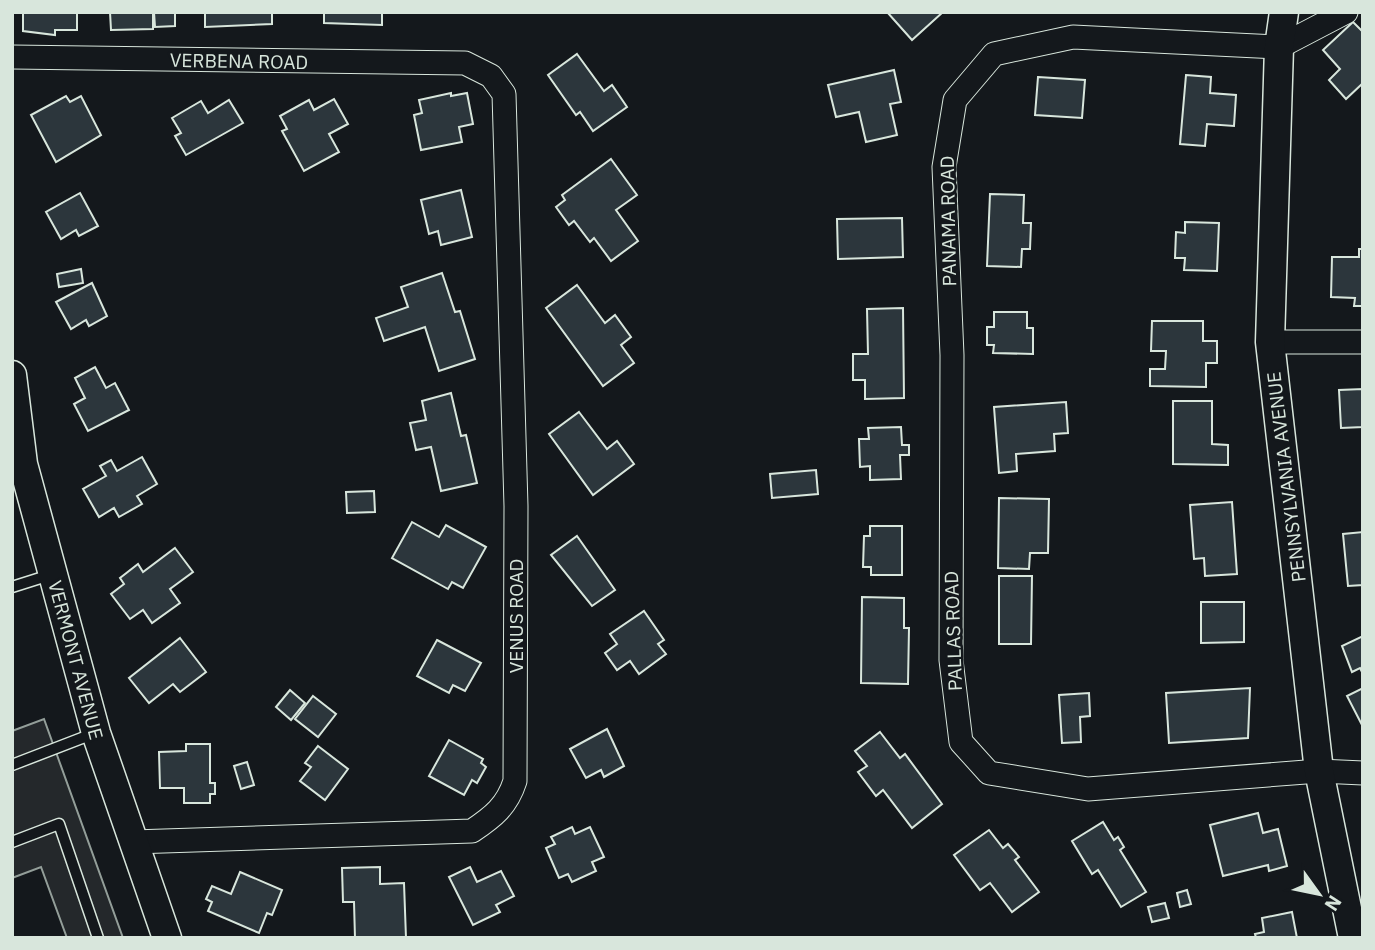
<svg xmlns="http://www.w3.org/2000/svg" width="1375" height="950" font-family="'IBM Plex Sans',sans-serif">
<rect width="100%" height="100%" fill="#14181c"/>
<polygon fill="#24282b" stroke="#939e99" stroke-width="2" points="44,719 123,938 67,938 41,867 12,878 12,731"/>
<g fill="#2c363c" stroke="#d8e6dc" stroke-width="2">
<polygon points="23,12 77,12 77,30 55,30 55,35 23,31"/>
<polygon points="110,12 153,12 153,29 111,30"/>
<polygon points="154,12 175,12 175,26 155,27"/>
<polygon points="205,12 272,12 272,24 205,27"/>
<polygon points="324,12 382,12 382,25 324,23"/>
<polygon points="887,12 943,12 912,40"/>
<polygon points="1353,22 1363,32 1363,83 1346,99 1329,80 1340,69 1323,50"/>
<polygon points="577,54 604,91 612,85 627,107 593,131 580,112 576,115 548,75"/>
<polygon points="894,70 901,102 890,104 897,135 866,142 859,112 836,117 828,85"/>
<polygon points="1186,75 1211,77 1210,93 1236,95 1234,126 1207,124 1205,146 1180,144"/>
<polygon points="1038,77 1085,80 1082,118 1035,115"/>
<polygon points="451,93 451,96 467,93 473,124 459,127 462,142 421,150 414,115 422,113 419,100"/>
<polygon points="66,96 70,102 81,96 101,135 56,162 31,115"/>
<polygon points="334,99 348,124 329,134 339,152 304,171 282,131 287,129 280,116 309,100 314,110"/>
<polygon points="229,100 243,123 186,155 175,136 181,133 172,118 201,101 208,113"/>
<polygon points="611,159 637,195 616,210 638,241 611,261 594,238 590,242 574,221 569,225 556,207 565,200 562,195"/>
<polygon points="461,190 472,237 441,245 438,231 429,234 421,200"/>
<polygon points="80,193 98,226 79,236 76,230 61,239 46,212"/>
<polygon points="990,194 1024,195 1023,223 1031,223 1030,249 1022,249 1021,267 987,266"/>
<polygon points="902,218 903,257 838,259 837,219"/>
<polygon points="1185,222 1219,223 1217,271 1184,270 1185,258 1175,258 1176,232 1185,233"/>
<polygon points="1359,249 1363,249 1363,306 1354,306 1355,298 1331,297 1332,257 1359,257"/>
<polygon points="81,269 83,283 59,287 57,274"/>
<polygon points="442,273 455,312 460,311 475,359 439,371 425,327 384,341 376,318 408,307 401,287"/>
<polygon points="92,283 107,316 89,326 86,320 71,329 56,302"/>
<polygon points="577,285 605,323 615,315 631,337 621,345 634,363 603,386 546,308"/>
<polygon points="903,308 904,398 865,399 865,380 853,380 853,354 868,354 867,309"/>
<polygon points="994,312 1027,312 1027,328 1033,328 1033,354 993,353 994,345 987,345 987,327 994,327"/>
<polygon points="1152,321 1203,321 1203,341 1217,341 1217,363 1206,363 1206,387 1150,386 1150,369 1165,369 1166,351 1151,351"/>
<polygon points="95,367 106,388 115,383 129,410 88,431 74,404 85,398 75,378"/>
<polygon points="1363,389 1363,427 1341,428 1339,390"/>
<polygon points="451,393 461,436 466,435 477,483 441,491 431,447 416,450 410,423 426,420 422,401"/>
<polygon points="1173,401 1212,401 1212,444 1228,445 1228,465 1173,464"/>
<polygon points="1066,402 1068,433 1054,434 1055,451 1016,454 1017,471 999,473 994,407"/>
<polygon points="579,412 607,449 617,441 634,464 593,495 549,434"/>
<polygon points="901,427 902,445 909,445 909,455 900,455 901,479 870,480 870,466 860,467 859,439 869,439 868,428"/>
<polygon points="142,457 157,484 137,496 142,504 119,517 114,508 99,517 83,489 106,476 100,466 111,460 117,471"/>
<polygon points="816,470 818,494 772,498 770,474"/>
<polygon points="374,491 375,512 347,513 346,492"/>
<polygon points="999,498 1049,499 1048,553 1030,553 1029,569 998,568"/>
<polygon points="1232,502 1237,574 1205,576 1204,558 1194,559 1190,505"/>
<polygon points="412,522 439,537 446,525 486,547 463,588 452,582 448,589 392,558"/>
<polygon points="870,526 902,526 902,575 871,575 871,567 863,567 864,536 870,536"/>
<polygon points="1363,532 1363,585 1348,586 1343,534"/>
<polygon points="577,536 615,590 592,606 551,555"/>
<polygon points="175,548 193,572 170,589 180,603 152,623 143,610 130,619 111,594 124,584 120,578 138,564 143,572"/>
<polygon points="999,576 1032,576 1031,644 999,644"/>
<polygon points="862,597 904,598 904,628 909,628 908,684 861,683"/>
<polygon points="1201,602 1244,602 1244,642 1201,643"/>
<polygon points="644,611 664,640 658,644 666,654 639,674 630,661 617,670 605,653 617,644 610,634"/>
<polygon points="1363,636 1363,674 1360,668 1352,672 1342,646"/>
<polygon points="180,638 206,672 180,692 173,684 149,703 129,678"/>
<polygon points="437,640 481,663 465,691 453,685 449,693 417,676"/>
<polygon points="1250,688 1248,738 1169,743 1166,693"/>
<polygon points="1363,688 1363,725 1362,725 1347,696"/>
<polygon points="290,690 305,703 291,720 276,707"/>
<polygon points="1089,693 1090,716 1080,717 1081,742 1062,743 1059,695"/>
<polygon points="313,696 336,714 318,737 295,719"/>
<polygon points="607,729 624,766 604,777 601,770 586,778 570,749"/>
<polygon points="880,732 900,758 905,754 942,804 912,828 883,790 876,796 858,772 867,766 855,751"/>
<polygon points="449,740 483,759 481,763 486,767 477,783 472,780 464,795 429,776"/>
<polygon points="186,744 210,744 210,783 215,783 215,794 210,794 210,803 184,803 184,788 160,788 159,752 186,751"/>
<polygon points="318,746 348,769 325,800 300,781 311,767 305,763"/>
<polygon points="247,762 254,785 241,789 234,766"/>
<polygon points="1258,813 1263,833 1278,829 1287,866 1269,871 1268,865 1223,876 1210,825"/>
<polygon points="1103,822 1114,840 1118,837 1124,847 1120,850 1146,892 1121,907 1098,870 1092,874 1072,841"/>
<polygon points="572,827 575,834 590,827 604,857 592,862 596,871 572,882 568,874 559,878 546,848 555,844 551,837"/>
<polygon points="989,830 1003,848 1008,844 1019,857 1015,860 1039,892 1012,912 990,883 980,890 954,855"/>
<polygon points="380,867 380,884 404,883 406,938 355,938 354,902 343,902 342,868"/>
<polygon points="470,867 477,882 501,871 514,896 496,905 500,912 473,925 449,877"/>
<polygon points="240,872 282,890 272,915 267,913 259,933 208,911 212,902 206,899 212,886 231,894"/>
<polygon points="1187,890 1191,904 1180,907 1177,893"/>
<polygon points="1165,903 1169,918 1152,922 1148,907"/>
<polygon points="1292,912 1297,938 1256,938 1255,934 1264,932 1262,918"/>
</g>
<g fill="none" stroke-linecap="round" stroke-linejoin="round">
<defs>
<g id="service">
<polyline points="12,587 53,574"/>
<polyline points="12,765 95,733"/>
<polyline points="12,842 59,824 98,938"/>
</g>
<g id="minor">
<polyline points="1346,12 1279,47 1073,37 994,54 955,100 944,167 952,355 951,660 961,742 989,773 1088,789 1319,771 1363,773"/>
<path d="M12,57L465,63L491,76L504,94L516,506L515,781C507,806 493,817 472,831L133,842"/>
<polyline points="1270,342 1363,342"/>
</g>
<g id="tertiary">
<polyline points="1284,12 1279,47 1270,342 1319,771 1353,938"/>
<polyline points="12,375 23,464 96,733 167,938"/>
</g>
</defs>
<use href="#service" stroke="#d8e6dc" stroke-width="13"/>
<use href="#minor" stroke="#d8e6dc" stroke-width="25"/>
<use href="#tertiary" stroke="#d8e6dc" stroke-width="31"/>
<use href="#service" stroke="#14181c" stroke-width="10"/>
<use href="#minor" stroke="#14181c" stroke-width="23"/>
<use href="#tertiary" stroke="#14181c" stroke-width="28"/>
</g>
<g text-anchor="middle" stroke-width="5" stroke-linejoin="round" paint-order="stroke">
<g font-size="19" fill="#d8e6dc" stroke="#14181c">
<text transform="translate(239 61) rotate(1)" y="7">VERBENA ROAD</text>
<text transform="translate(948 221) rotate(-91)" y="7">PANAMA ROAD</text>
<text transform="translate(1286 477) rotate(-97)" y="7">PENNSYLVANIA AVENUE</text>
<text transform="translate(516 616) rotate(-90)" y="7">VENUS ROAD</text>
<text transform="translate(953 631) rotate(-92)" y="7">PALLAS ROAD</text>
<text transform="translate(76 660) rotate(75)" y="7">VERMONT AVENUE</text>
</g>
</g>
<rect width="1375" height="950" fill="none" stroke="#d8e6dc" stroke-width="28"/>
<g transform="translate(1319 894) rotate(123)" stroke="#14181c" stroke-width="5" paint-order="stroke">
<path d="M0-5L12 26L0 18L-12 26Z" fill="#d8e6dc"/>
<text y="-10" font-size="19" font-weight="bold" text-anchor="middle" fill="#d8e6dc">N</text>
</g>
</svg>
